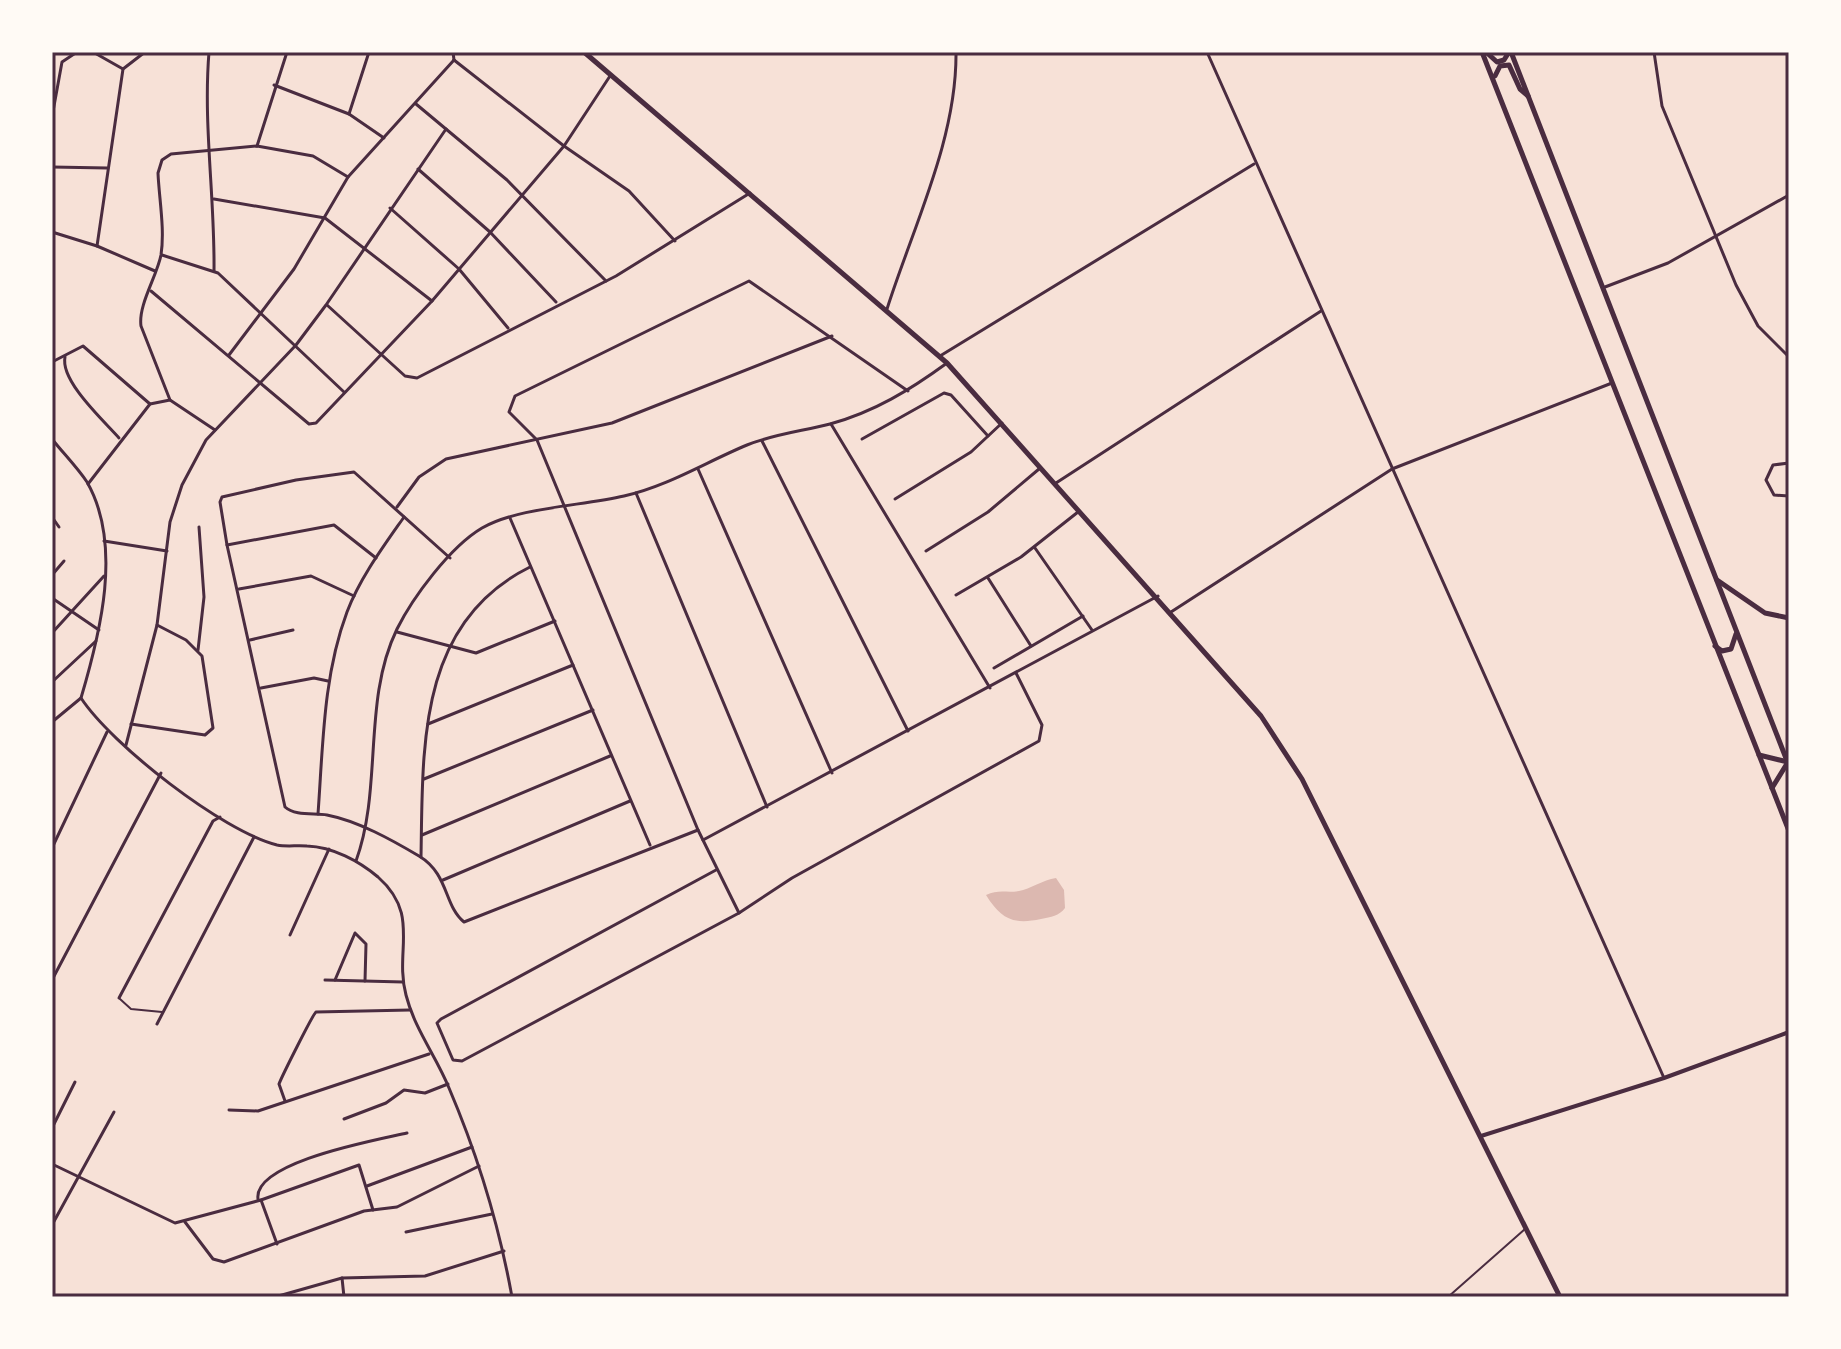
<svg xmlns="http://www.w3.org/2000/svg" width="1841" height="1349" font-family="'Alegreya Sans',sans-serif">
<rect width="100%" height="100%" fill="#f7e1d7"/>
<path fill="#dcb8b0" d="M1056,878L1064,890L1065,908C1059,916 1051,917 1041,919C1013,925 1001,919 986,895C998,889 1006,893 1019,891C1030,889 1043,880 1056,878Z"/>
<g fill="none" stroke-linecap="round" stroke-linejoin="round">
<g stroke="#4a2c40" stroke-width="2">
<polyline points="120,999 131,1009 162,1012"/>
<polyline points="1448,1297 1525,1229"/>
</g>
<g stroke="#4a2c40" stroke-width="3">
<polyline points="93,52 123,69"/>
<path d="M209,52C203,125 215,198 214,271"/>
<polyline points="453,52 454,60"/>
<polyline points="1207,52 1664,1078"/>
<polyline points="1654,52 1662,106 1736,285 1758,326 1789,357"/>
<polyline points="1785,52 1788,52"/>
<polyline points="454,60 564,146 629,191 675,241"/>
<polyline points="274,85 349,114 384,138"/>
<polyline points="416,104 507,180 606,281"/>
<polyline points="349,114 369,52"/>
<polyline points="52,117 62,62 77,52"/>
<polyline points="257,146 287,52"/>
<polyline points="52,167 107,168"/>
<polyline points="418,169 490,232 556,302"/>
<polyline points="214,199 325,218 432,301"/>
<polyline points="390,208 459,269 508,328"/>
<polyline points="52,232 97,246 155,271"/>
<polyline points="97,246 123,69 145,52"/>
<polyline points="162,255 218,273 344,392"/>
<polyline points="1605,287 1668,263 1789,195"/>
<polyline points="151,291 309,424 316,423 432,301 564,146 610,76"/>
<polyline points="327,305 405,376 417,378 616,276 750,193"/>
<path d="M887,309C913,227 957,139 956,52"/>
<polyline points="229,355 294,269 348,177 454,60"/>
<polyline points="940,356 1254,164"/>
<path d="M65,357C60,381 104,421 119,438"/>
<polyline points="52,362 83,346 150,404"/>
<polyline points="831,424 990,688"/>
<path d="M215,430L170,400L141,326C138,305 157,276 161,255C165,229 159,198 158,173L162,160L171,154L257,146L313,156L348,177"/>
<path d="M52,439C63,453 77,467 87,482C123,545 100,634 81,698C112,745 222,831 277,845C287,847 297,845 307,846C333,847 359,861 378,877C421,915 394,950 406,995C415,1030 436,1056 449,1088C478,1156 499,1225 512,1297"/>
<polyline points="862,439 944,393 951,395 988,436"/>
<polyline points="762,441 908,731"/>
<polyline points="1789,463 1773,465 1766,480 1774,495 1789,496"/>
<polyline points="698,469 832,773"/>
<polyline points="1056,483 1321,311"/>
<polyline points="88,484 150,404 170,400"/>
<polyline points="636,493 767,807"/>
<polyline points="895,499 971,452 1002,423"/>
<polyline points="397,507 419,477 446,459 612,423 832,336"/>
<polyline points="52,517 59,527"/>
<polyline points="510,518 650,845"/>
<polyline points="104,541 167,551"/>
<polyline points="227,545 334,525 376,558"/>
<polyline points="1035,548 1092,630"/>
<polyline points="926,551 988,512 1039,469"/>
<path d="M450,558L354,472L296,480L222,497L220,502L227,545L285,807C295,816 313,813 327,815C358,821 392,840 419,856C449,874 444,906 464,922L698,830"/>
<polyline points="52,575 64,561"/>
<polyline points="988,578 1031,646"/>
<polyline points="239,589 311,576 354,596"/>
<polyline points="956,595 1021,557 1078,512"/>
<polyline points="52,598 99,630"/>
<polyline points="1171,612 1392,469 1612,383"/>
<polyline points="397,632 476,653 555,621"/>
<polyline points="52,633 104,576"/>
<polyline points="250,640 293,630"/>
<polyline points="198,650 204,597 199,527"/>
<polyline points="994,668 1083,616"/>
<polyline points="52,682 96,641"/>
<polyline points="261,688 314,678 328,681"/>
<polyline points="52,722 81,698"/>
<polyline points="131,724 205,735 213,728 202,656 186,640 157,625"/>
<polyline points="428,724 573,665"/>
<polyline points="126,745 157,625 170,522 182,485 206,440 296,345 326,305 446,129"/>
<polyline points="424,779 593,710"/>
<path d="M318,814C323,746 323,676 347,612C360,578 383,547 404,517"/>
<polyline points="422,835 610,756"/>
<polyline points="703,840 1158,596"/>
<polyline points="52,848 107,732"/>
<path d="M421,857C423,747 417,623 530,567"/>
<path d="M356,861C383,787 362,701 397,629C413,597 450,547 482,528C519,507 582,506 624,496C668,486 706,462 747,445C774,434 803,431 830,424C874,412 910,390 947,363"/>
<polyline points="716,870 441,1019 437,1023 453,1060 462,1061 739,913 792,878 1039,741 1042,725 1016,673"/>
<polyline points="443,880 630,801"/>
<polyline points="739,913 698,830 537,440 509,412 515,396 749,281 908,391"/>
<polyline points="290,935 329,849"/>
<polyline points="52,980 161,773"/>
<polyline points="325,980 403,982"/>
<polyline points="335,980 355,933 366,944 365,981"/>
<polyline points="119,998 213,821 220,817"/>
<polyline points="157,1024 254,837"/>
<path d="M285,1101L279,1084C282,1076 313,1014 316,1012L410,1010"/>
<polyline points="229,1110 258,1111 429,1054"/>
<polyline points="344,1119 386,1103 404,1090 425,1093 448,1084"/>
<polyline points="52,1128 75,1082"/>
<polyline points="52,1164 175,1223 261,1200 359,1165 373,1210"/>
<polyline points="367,1186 472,1147"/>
<path d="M258,1199C253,1162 377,1140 407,1133"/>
<polyline points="261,1200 277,1244"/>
<polyline points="185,1222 213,1259 224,1262 364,1211 397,1207 479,1166"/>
<polyline points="52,1225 114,1112"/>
<polyline points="406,1232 492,1214"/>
<polyline points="342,1278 344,1297"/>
<polyline points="275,1297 342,1278 425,1276 504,1251"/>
</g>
<polyline stroke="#4a2c40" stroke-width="4" points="1481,1136 1664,1078 1789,1032"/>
<g stroke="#4a2c40" stroke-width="5">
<polyline points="584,52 947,363 1261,716 1302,779 1560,1297"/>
<polyline points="1759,755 1788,762"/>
<polyline points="1772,788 1788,762"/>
</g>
<g stroke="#4a2c40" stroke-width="5">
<polyline points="1482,52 1789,831"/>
<polyline points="1486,52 1497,62 1504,60 1509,52"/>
<polyline points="1511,52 1789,766"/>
<polyline points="1495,76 1500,66 1509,65 1520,89 1528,96"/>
<polyline points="1717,580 1765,613 1789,618"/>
<polyline points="1715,646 1722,651 1731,649 1736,634"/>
</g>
</g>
<rect width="1841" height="1349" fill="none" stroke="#fffaf5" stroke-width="108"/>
<rect x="54" y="54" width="1733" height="1241" fill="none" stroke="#4a2c40" stroke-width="3"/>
</svg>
